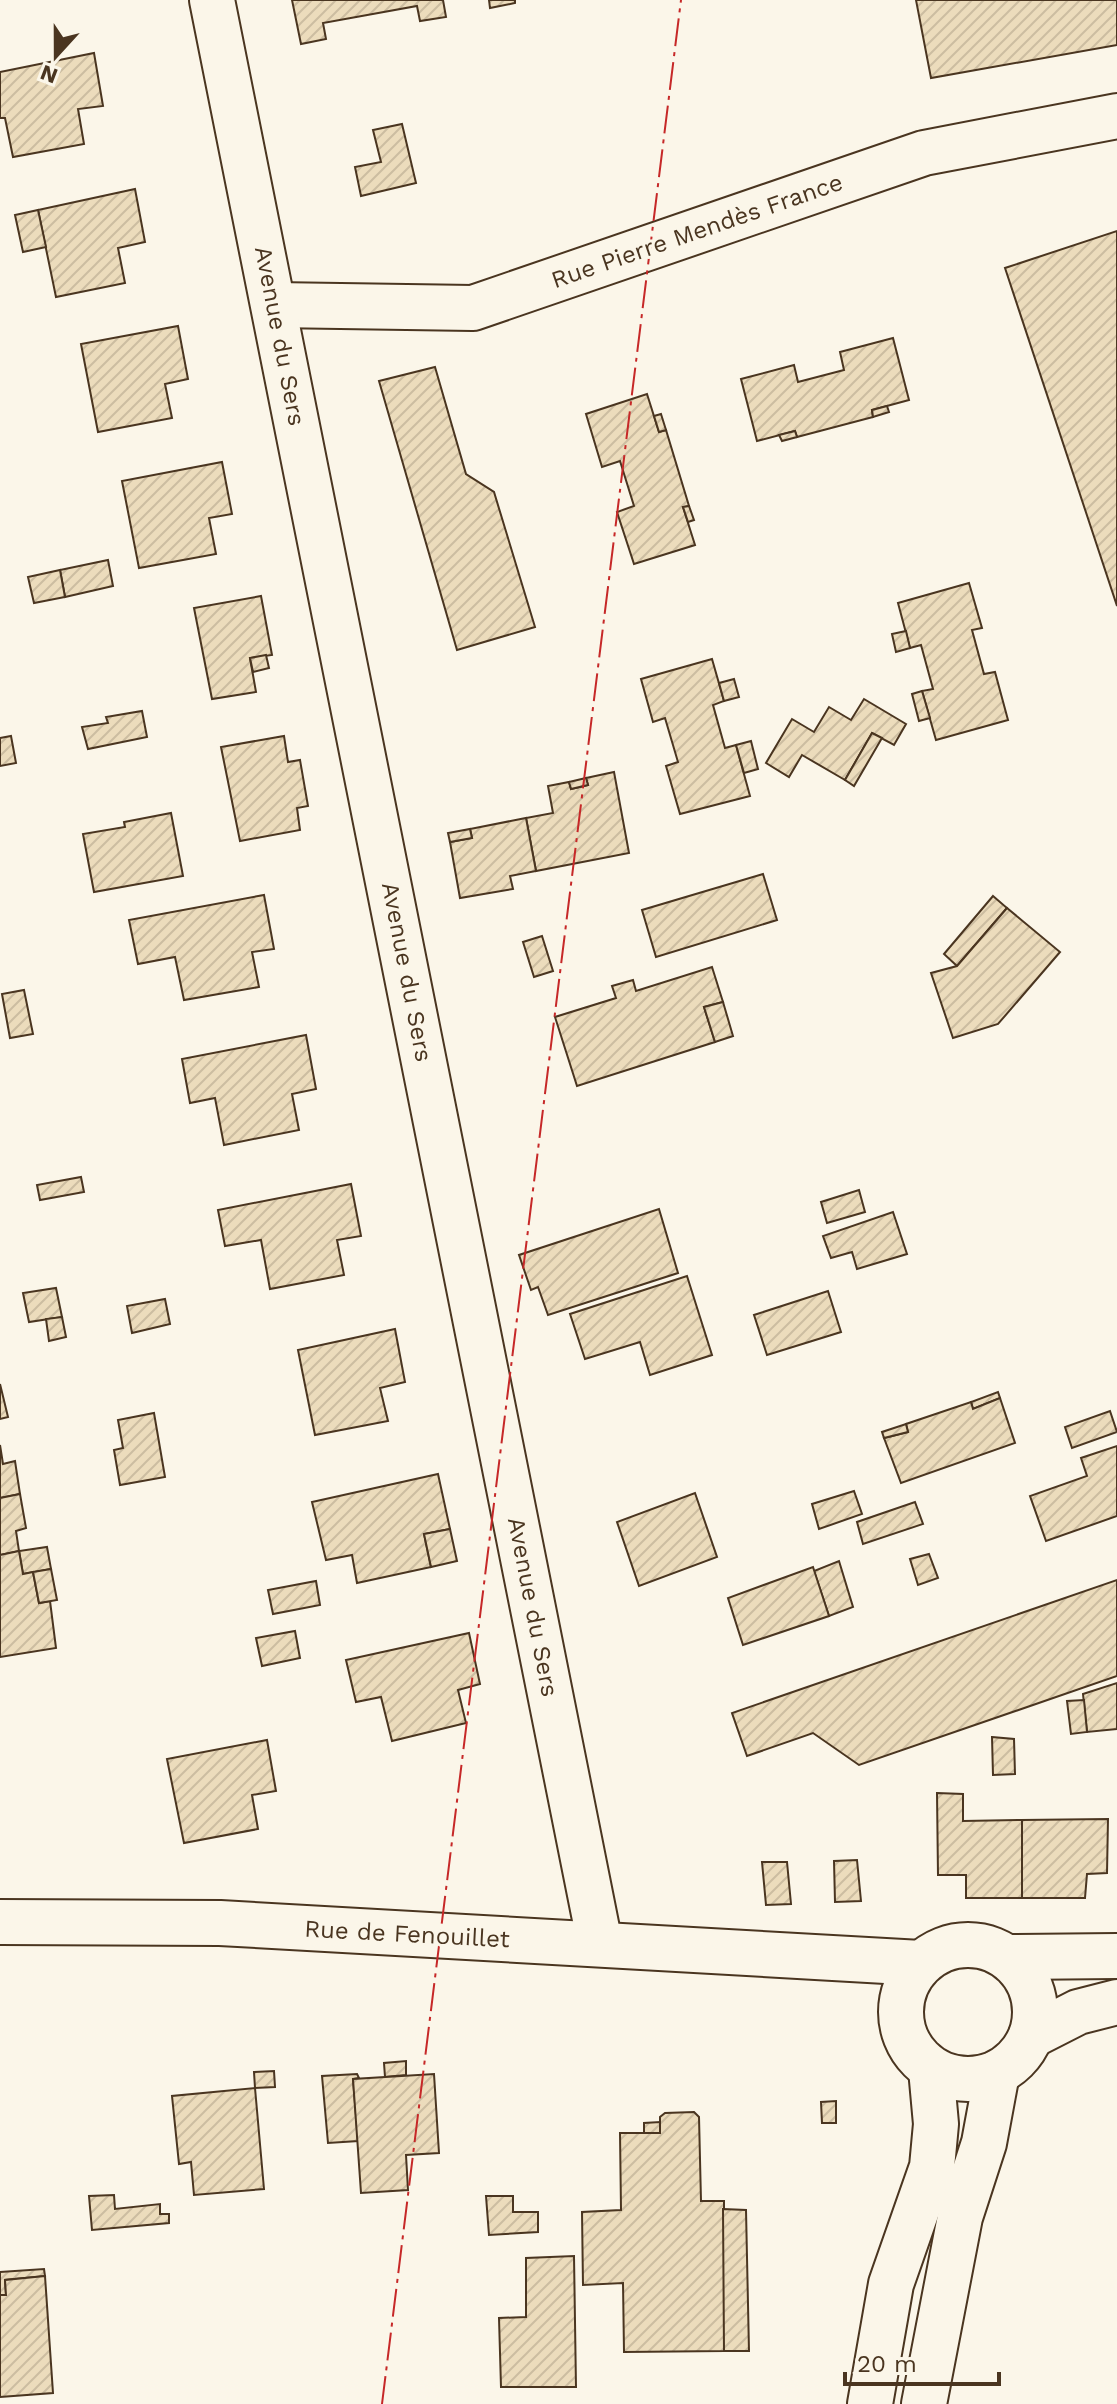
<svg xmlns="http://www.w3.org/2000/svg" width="1117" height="2404" font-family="'Work Sans',sans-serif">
<defs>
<pattern id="building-hatch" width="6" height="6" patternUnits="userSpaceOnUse" patternTransform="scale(2)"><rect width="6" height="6" fill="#ecdcbc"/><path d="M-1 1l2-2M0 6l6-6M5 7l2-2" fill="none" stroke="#ccbda1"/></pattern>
</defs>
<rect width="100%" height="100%" fill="#fbf6e9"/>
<g fill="url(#building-hatch)" stroke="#4a3520" stroke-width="2">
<polygon points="292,0 443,0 446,17 420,21 417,6 323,23 326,39 301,44"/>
<polygon points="489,0 515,0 515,3 490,8"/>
<polygon points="916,0 1117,0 1117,45 931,78"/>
<polygon points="94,53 103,106 78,109 84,144 13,157 5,118 0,118 0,72"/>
<polygon points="402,124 416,183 361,196 355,167 381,162 373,130"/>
<polygon points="135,189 145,242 118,248 125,283 56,297 38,210"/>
<polygon points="38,210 46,247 23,252 15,215"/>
<polygon points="1117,231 1117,606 1005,268"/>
<polygon points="178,326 188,379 165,384 172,418 98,432 81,344"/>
<polygon points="893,338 909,400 872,410 873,417 797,437 795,431 757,441 741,379 794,365 798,382 844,370 840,352"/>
<polygon points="435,367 466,474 494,492 535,627 457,650 379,381"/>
<polygon points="647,394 659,432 666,430 689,506 683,507 695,545 634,564 617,512 634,506 620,461 602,467 586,414"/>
<polygon points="887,406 889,412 873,417 872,410"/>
<polygon points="661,414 666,430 659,432 654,416"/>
<polygon points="795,431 797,437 782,441 779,435"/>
<polygon points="222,462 232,514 209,518 216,554 139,568 122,481"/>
<polygon points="689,506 694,520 688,522 683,507"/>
<polygon points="108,560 113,586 65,597 60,570"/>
<polygon points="60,570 65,597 34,603 28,577"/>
<polygon points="969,583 982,628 972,630 984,674 995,672 1008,720 936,740 922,691 933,689 921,645 910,648 898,603"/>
<polygon points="261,596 272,655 250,658 256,692 212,699 194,608"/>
<polygon points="906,631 910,648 896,652 892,634"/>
<polygon points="266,655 269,668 253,672 250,658"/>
<polygon points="712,659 724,701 713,705 725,748 736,745 750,796 680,814 666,766 678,762 665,718 653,722 641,679"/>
<polygon points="734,679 739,697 724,701 719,683"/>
<polygon points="922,691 930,718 919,721 912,694"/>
<polygon points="864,699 906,724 894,745 872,733 845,780 802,755 789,777 766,763 792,719 814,732 829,707 851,720"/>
<polygon points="142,711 147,737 88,749 82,727 108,723 106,717"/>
<polygon points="872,733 882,738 854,786 845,780"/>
<polygon points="11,736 16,763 0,766 0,738"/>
<polygon points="284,736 288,762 300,760 308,806 297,808 300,830 240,841 221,747"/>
<polygon points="751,741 758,769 744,773 736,745"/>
<polygon points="614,772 629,853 536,871 526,818 553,813 548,786 569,782 571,789 588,785 586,778"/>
<polygon points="586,778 588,785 571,789 569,782"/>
<polygon points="171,813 183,876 94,892 83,834 125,827 124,822"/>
<polygon points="526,818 536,871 510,876 513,889 460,898 450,842 472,838 470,829"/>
<polygon points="470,829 472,838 450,842 448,833"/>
<polygon points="763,874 777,920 656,957 642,910"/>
<polygon points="264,895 274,949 252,952 259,987 184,1000 175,957 138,964 129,920"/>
<polygon points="993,896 1007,908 957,966 944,954"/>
<polygon points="1007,908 1060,952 998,1024 953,1038 931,973 957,966"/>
<polygon points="542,936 553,971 534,977 523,942"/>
<polygon points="712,967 723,1002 704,1007 715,1042 577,1086 555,1017 616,998 612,986 633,980 636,991"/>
<polygon points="24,990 33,1034 10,1038 2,994"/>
<polygon points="723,1002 733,1036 715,1042 704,1007"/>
<polygon points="306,1035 316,1089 292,1094 299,1130 224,1145 215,1098 190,1103 182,1059"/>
<polygon points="81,1177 84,1192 40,1200 37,1185"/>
<polygon points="351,1184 361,1236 337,1240 344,1275 270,1289 261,1240 225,1246 218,1210"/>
<polygon points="859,1190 865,1212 827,1223 821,1202"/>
<polygon points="659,1209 678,1273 548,1315 538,1287 531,1290 519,1255"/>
<polygon points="893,1212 907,1254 857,1269 852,1252 831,1258 823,1236"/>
<polygon points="687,1276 712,1355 650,1375 640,1342 585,1359 570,1314"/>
<polygon points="56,1288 62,1317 29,1322 23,1293"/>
<polygon points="828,1291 841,1332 767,1355 754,1315"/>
<polygon points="165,1299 170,1324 132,1333 127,1306"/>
<polygon points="62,1317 66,1337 49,1341 46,1319"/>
<polygon points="395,1329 405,1382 380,1388 388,1421 315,1435 298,1350"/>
<polygon points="0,1384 8,1417 0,1419"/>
<polygon points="998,1392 1000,1398 973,1409 971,1402"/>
<polygon points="1000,1398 1015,1443 901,1483 884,1438 908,1432 906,1424 971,1402 973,1409"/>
<polygon points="1110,1411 1117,1432 1072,1448 1065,1427"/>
<polygon points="154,1413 165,1477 120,1485 114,1450 123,1448 118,1420"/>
<polygon points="906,1424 908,1432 884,1438 882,1432"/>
<polygon points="0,1445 3,1464 15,1461 20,1494 0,1498"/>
<polygon points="1117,1446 1117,1516 1046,1541 1030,1496 1087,1476 1081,1458"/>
<polygon points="438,1474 450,1529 424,1534 431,1567 357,1583 352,1555 326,1560 312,1502"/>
<polygon points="854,1491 862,1514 819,1529 812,1504"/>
<polygon points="695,1493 717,1557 639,1586 617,1522"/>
<polygon points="20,1494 26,1528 16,1531 19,1551 0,1555 0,1498"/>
<polygon points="915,1502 923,1524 863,1544 857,1522"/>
<polygon points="450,1529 457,1561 431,1567 424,1534"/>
<polygon points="47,1547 51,1569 23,1574 19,1551"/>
<polygon points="19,1551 23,1574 33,1572 39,1603 50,1601 56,1648 0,1657 0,1555"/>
<polygon points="929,1554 938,1578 918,1585 910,1559"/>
<polygon points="839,1561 853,1607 829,1616 814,1571"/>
<polygon points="813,1567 829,1616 743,1645 728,1598"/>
<polygon points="51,1569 57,1600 39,1603 33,1572"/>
<polygon points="1117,1580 1117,1676 859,1765 813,1733 747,1756 732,1713"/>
<polygon points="316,1581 320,1605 273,1614 268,1590"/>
<polygon points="295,1631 300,1658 262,1666 256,1638"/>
<polygon points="469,1633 480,1684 458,1690 466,1723 392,1741 381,1697 356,1702 346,1660"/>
<polygon points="1117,1683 1117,1729 1087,1732 1083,1694"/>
<polygon points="1084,1700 1087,1732 1071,1734 1067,1701"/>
<polygon points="992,1737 1014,1739 1015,1774 993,1775"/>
<polygon points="267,1740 276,1791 252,1795 258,1829 184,1843 167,1759"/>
<polygon points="937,1793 963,1794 963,1821 1022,1820 1022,1898 966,1898 966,1875 938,1875"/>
<polygon points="1108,1819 1107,1873 1087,1874 1085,1898 1022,1898 1022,1820"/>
<polygon points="857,1860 861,1901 835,1902 834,1861"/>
<polygon points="762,1862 787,1862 791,1904 766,1905"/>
<polygon points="406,2061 406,2075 385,2077 384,2063"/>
<polygon points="274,2071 275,2087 255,2088 254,2072"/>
<polygon points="357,2074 359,2078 353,2079 358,2141 328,2143 322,2076"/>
<polygon points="434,2074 439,2153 406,2155 408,2190 361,2193 353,2079"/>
<polygon points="255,2088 264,2189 194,2195 191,2162 179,2164 172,2096"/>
<polygon points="836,2101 836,2123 822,2123 821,2102"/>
<polygon points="694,2112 699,2117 701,2201 724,2201 724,2351 624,2352 623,2283 583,2285 582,2212 621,2210 620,2133 660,2133 660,2117 665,2113"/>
<polygon points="660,2122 660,2133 644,2133 644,2123"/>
<polygon points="114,2195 115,2209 160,2204 160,2214 169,2214 169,2223 92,2230 89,2196"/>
<polygon points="486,2196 513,2196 513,2212 538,2212 538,2232 489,2235"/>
<polygon points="723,2209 746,2210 749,2351 724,2351"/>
<polygon points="574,2256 576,2387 501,2387 499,2318 526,2317 526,2258"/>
<polygon points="44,2269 45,2276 5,2280 6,2295 0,2295 0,2272"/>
<polygon points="45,2276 53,2393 0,2397 0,2295 6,2295 5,2280"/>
</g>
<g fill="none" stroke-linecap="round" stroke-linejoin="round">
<defs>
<polyline id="minor" points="274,305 473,308 924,153 1117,116"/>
<polyline id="tertiary" points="212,0 600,1944"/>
<g id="secondary">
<polyline points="0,1922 220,1923 921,1963"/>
<circle cx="968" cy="2012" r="67"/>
<polyline points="1008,1957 1117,1956"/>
<polyline points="1031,2036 1078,2012 1117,2002"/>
<polyline points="870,2404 891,2284 932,2167 936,2124 931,2069"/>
<polyline points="924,2404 960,2217 984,2143 997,2073"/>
</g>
</defs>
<use href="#minor" stroke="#4a3520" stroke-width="48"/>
<use href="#tertiary" stroke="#4a3520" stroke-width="48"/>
<use href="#secondary" stroke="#4a3520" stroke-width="48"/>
<use href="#minor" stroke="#fbf6e9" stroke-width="44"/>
<use href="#tertiary" stroke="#fbf6e9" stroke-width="44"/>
<use href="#secondary" stroke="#fbf6e9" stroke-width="44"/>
<polyline stroke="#c62828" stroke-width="2" stroke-dasharray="28 6 4 6" stroke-linecap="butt" points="382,2404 681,0"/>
</g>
<g text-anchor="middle" stroke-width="6" stroke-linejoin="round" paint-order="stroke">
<g font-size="24" fill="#4a3520" stroke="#fbf6e9">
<text transform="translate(697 231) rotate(-19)" y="8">Rue Pierre Mendès France</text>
<text transform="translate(280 336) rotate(79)" y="8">Avenue du Sers</text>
<text transform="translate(407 972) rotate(79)" y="8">Avenue du Sers</text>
<text transform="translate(533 1607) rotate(79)" y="8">Avenue du Sers</text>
<text transform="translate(407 1934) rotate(3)" y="8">Rue de Fenouillet</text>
</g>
</g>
<g transform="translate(56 56) rotate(201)" stroke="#fbf6e9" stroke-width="6" paint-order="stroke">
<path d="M0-6L14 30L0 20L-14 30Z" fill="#4a3520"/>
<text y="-12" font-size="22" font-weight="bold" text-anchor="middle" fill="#4a3520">N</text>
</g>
<path d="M845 2372v12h154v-12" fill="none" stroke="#4a3520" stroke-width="4"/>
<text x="857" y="2372" font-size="24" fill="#4a3520" stroke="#fbf6e9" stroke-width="6" paint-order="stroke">20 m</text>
</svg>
